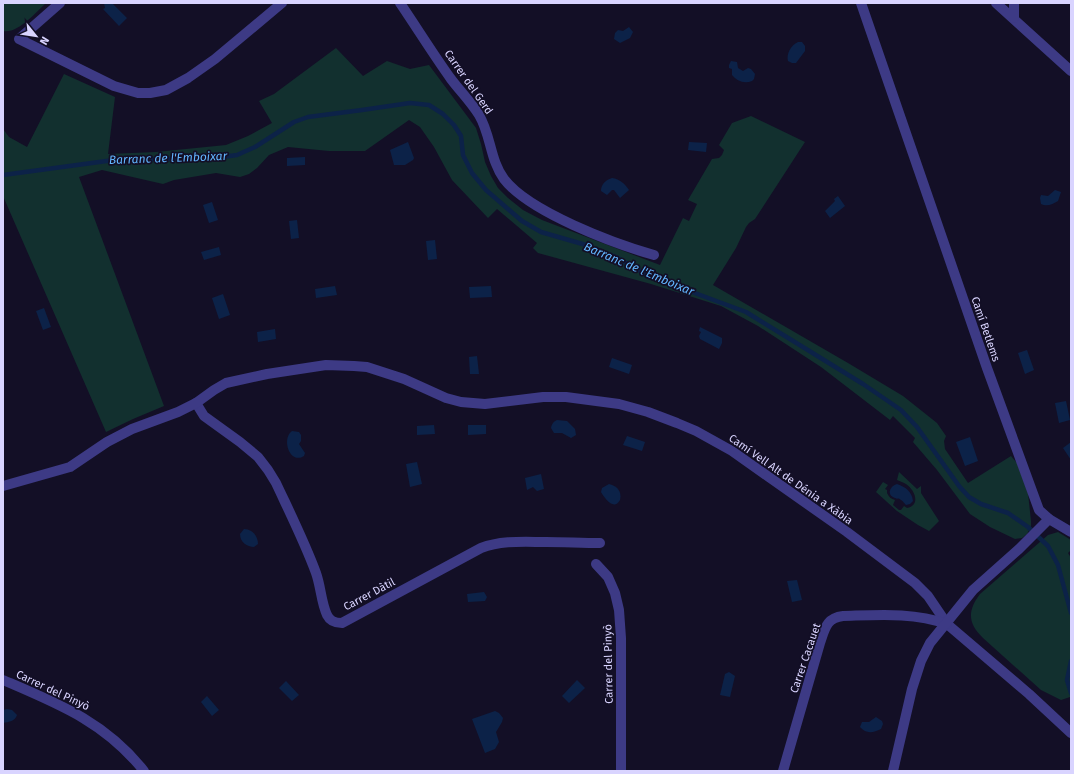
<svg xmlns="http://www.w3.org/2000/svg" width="1074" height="774" font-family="'Fira Sans',sans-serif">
<rect width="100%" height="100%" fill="#130f26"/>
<g fill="#12302f">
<path d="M3,3H46C36,12 18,34 3,31Z"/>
<polygon points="336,48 363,76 387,61 410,69 429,65 476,128 481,144 485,162 491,176 498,188 508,198 523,210 542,220 660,265 683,218 689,221 697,204 688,200 712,159 719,158 722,155 724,150 719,145 732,123 751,116 805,142 755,219 749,223 746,227 736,248 713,285 848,363 903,396 937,423 946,436 944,441 945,449 968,483 1011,456 1017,463 1028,493 1031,521 1031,527 1027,534 1022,538 1015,539 990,527 970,514 937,470 913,442 915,438 893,416 890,420 821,367 758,326 721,306 651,284 538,253 533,248 537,243 497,209 488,218 452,180 434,147 420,127 409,120 365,151 329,151 288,147 269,155 257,168 249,174 240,177 216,173 174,180 163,184 102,170 79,177 164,406 133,419 106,432 3,196 3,129 9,137 27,147 64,74 115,97 108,154 156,152 226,145 248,136 272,123 259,101 274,94"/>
<path d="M899,472L917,489L921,486V493L939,521L929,531L918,525L897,511L876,492L883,482L888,485L885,489L887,490V493C889,497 891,499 895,500L893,505L899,510H901L904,506L907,508C921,505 915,490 906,484C903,482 899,481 897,480Z"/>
<path d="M1058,532L1071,540V550L1068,553L1071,558V695L1070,697L1061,700L1041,690L983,638C968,624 967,611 980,594L1048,535Z"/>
</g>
<g fill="#0c2248">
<polygon points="104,3 112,3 127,18 119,26 103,9 105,8"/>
<polygon points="629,27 633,32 630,38 620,43 614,39 615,33 618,30 623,31"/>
<path d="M798,42H802L805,46V51L796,63H792L788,61C786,54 791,45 798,42Z"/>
<path d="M731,61L737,62L738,68L743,71L748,68L751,69L755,74L754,79L752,81C744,84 737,81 732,75V69L729,68V65Z"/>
<polygon points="408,142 414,158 413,160 405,165 394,165 390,150"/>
<polygon points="689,142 707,143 706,152 688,150"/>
<polygon points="305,157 305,165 287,166 287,158"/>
<path d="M612,178C620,179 625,184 629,190L620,198L614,190H612L607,195L601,191C601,185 605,180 612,178Z"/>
<path d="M1055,190L1061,192L1058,201C1053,204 1047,207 1041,204L1040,198L1041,195L1048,196Z"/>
<polygon points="838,196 845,206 830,218 825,211 835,201 834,199"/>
<polygon points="212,202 218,220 209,223 203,205"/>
<polygon points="297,220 299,238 291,239 289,221"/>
<polygon points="435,240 437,259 428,260 426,241"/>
<polygon points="219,247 221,255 204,260 201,252"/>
<polygon points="335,286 337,295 316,298 315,289"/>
<polygon points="491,286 492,297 470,298 469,287"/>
<polygon points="223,294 230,315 219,319 212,298"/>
<polygon points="44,308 51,327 43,330 36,311"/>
<polygon points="700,327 722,338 722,343 719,349 700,339 699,336 701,332 699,331"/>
<polygon points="275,329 276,339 258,342 257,332"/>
<polygon points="1027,350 1034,370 1025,374 1018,353"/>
<polygon points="477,356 479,374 470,374 469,357"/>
<polygon points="612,358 632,365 629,374 609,367"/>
<polygon points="1066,401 1070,420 1059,423 1055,403"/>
<path d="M557,420L567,421L575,429L576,435L571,438L562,433H554L551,428C552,424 553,422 557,420Z"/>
<polygon points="434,425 435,434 417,435 417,426"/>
<polygon points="468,425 486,425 486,434 468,435"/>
<path d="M292,431L299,432L301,435V441L299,444L305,453L304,456C290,465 281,439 292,431Z"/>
<polygon points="627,436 645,442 642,451 623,445"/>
<polygon points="970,437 978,461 965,466 956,442"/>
<polygon points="1071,442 1071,460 1063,448"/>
<polygon points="417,462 422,484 410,487 406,464"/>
<polygon points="541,474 544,489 537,491 533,487 527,490 525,478"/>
<path d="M609,484C617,486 622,491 620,500C614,511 605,499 601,492L602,488Z"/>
<path d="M897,484C906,487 912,492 913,501L910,504L906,505C905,504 902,500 901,500C897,497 899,500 895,498C886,495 890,486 897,484Z"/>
<path d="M244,529C252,529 258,536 258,544L254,547C247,547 240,542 240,534Z"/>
<polygon points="797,580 802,600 792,602 787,581"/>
<polygon points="484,592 487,597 485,601 468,602 467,594"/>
<polygon points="729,672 735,676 730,697 720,695 725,674"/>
<polygon points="577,680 585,688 569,703 562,696"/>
<polygon points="286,681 299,695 292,701 279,688"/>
<polygon points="207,696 219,710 212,716 201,702"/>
<path d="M7,709L12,710L17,715C15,721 9,722 3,723V710Z"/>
<polygon points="495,711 499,713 503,718 502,722 496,732 499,742 495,749 485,753 472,719"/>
<path d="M876,717L882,721L883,724L881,729C873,733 866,734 860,727L862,722H869Z"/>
</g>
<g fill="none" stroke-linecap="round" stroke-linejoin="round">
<g stroke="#0c2248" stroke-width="4.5">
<polyline points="3,175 114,160 215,158 237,155 255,147 294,122 308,117 362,110 410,103 429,105 443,114 454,125 461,136 463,155 472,173 486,190 522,221 541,232 586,245 616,257 649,276 746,312 863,384 901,410 917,427 959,486 969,497 981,504 1008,513 1028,527 1048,546 1058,565 1071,613"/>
<polyline points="1071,661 1067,680 1071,693"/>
</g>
<g stroke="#3d3a85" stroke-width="10">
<polyline points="60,3 19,39 114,86 138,93 150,93 166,90 188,78 215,59 282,3"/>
<path d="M400,3C417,28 433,54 451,79C460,91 471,102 479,115C491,135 490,160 504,179C529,212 615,244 654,255"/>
<polyline points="861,3 987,368 1039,510 1049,519 1071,532"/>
<polyline points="996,3 1071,71"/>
<polyline points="1014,18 1014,3"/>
<path d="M196,403L204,416L240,442L258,457L268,470L276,483C290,513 305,543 316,573C321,587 321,602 327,615C330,621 334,623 342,623L481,548C502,540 525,542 546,542C564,542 582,543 600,543"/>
<polyline points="3,486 70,467 107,442 132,429 178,412 196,403 214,390 226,383 267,374 326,365 354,366 367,367 404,379 446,398 461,402 485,404 543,397 566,397 619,404 648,412 677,423 696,431 732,451 847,532 915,583 928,596 947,624 1029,694 1071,733"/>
<polyline points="596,564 608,577 615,593 619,610 621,638 621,771"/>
<path d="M3,680C59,704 105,722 144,771"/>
<path d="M783,771L820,643C825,629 826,618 843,616C878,615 913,612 947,624"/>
<polyline points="893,771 912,689 921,661 930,643 973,590 1019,549 1049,519"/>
</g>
</g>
<g text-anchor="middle" stroke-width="3.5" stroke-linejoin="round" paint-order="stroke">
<g font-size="11" fill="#d9d4ff" stroke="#130f26">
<text transform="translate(469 82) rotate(55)" y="4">Carrer del Gerd</text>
<text transform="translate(986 329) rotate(71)" y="4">Camí Betlems</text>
<text transform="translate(791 479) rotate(35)" y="4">Camí Vell Alt de Dénia a Xàbia</text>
<text transform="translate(369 594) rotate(-28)" y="4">Carrer Dàtil</text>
<text transform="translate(805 658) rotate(-71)" y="4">Carrer Cacauet</text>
<text transform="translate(608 664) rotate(-91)" y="4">Carrer del Pinyò</text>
<text transform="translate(53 690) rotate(25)" y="4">Carrer del Pinyò</text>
</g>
<g font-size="12" font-style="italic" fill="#62b6ff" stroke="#130f26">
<text transform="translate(168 158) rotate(-2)" y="4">Barranc de l'Emboixar</text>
<text transform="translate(639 269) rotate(23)" y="4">Barranc de l'Emboixar</text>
</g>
</g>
<rect width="1074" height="774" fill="none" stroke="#d9d4ff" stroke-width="8"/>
<g transform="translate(36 36) rotate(120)" stroke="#130f26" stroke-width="3" paint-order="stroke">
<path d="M0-3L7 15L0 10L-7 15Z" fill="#d9d4ff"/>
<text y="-6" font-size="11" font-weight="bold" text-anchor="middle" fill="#d9d4ff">N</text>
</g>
</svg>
